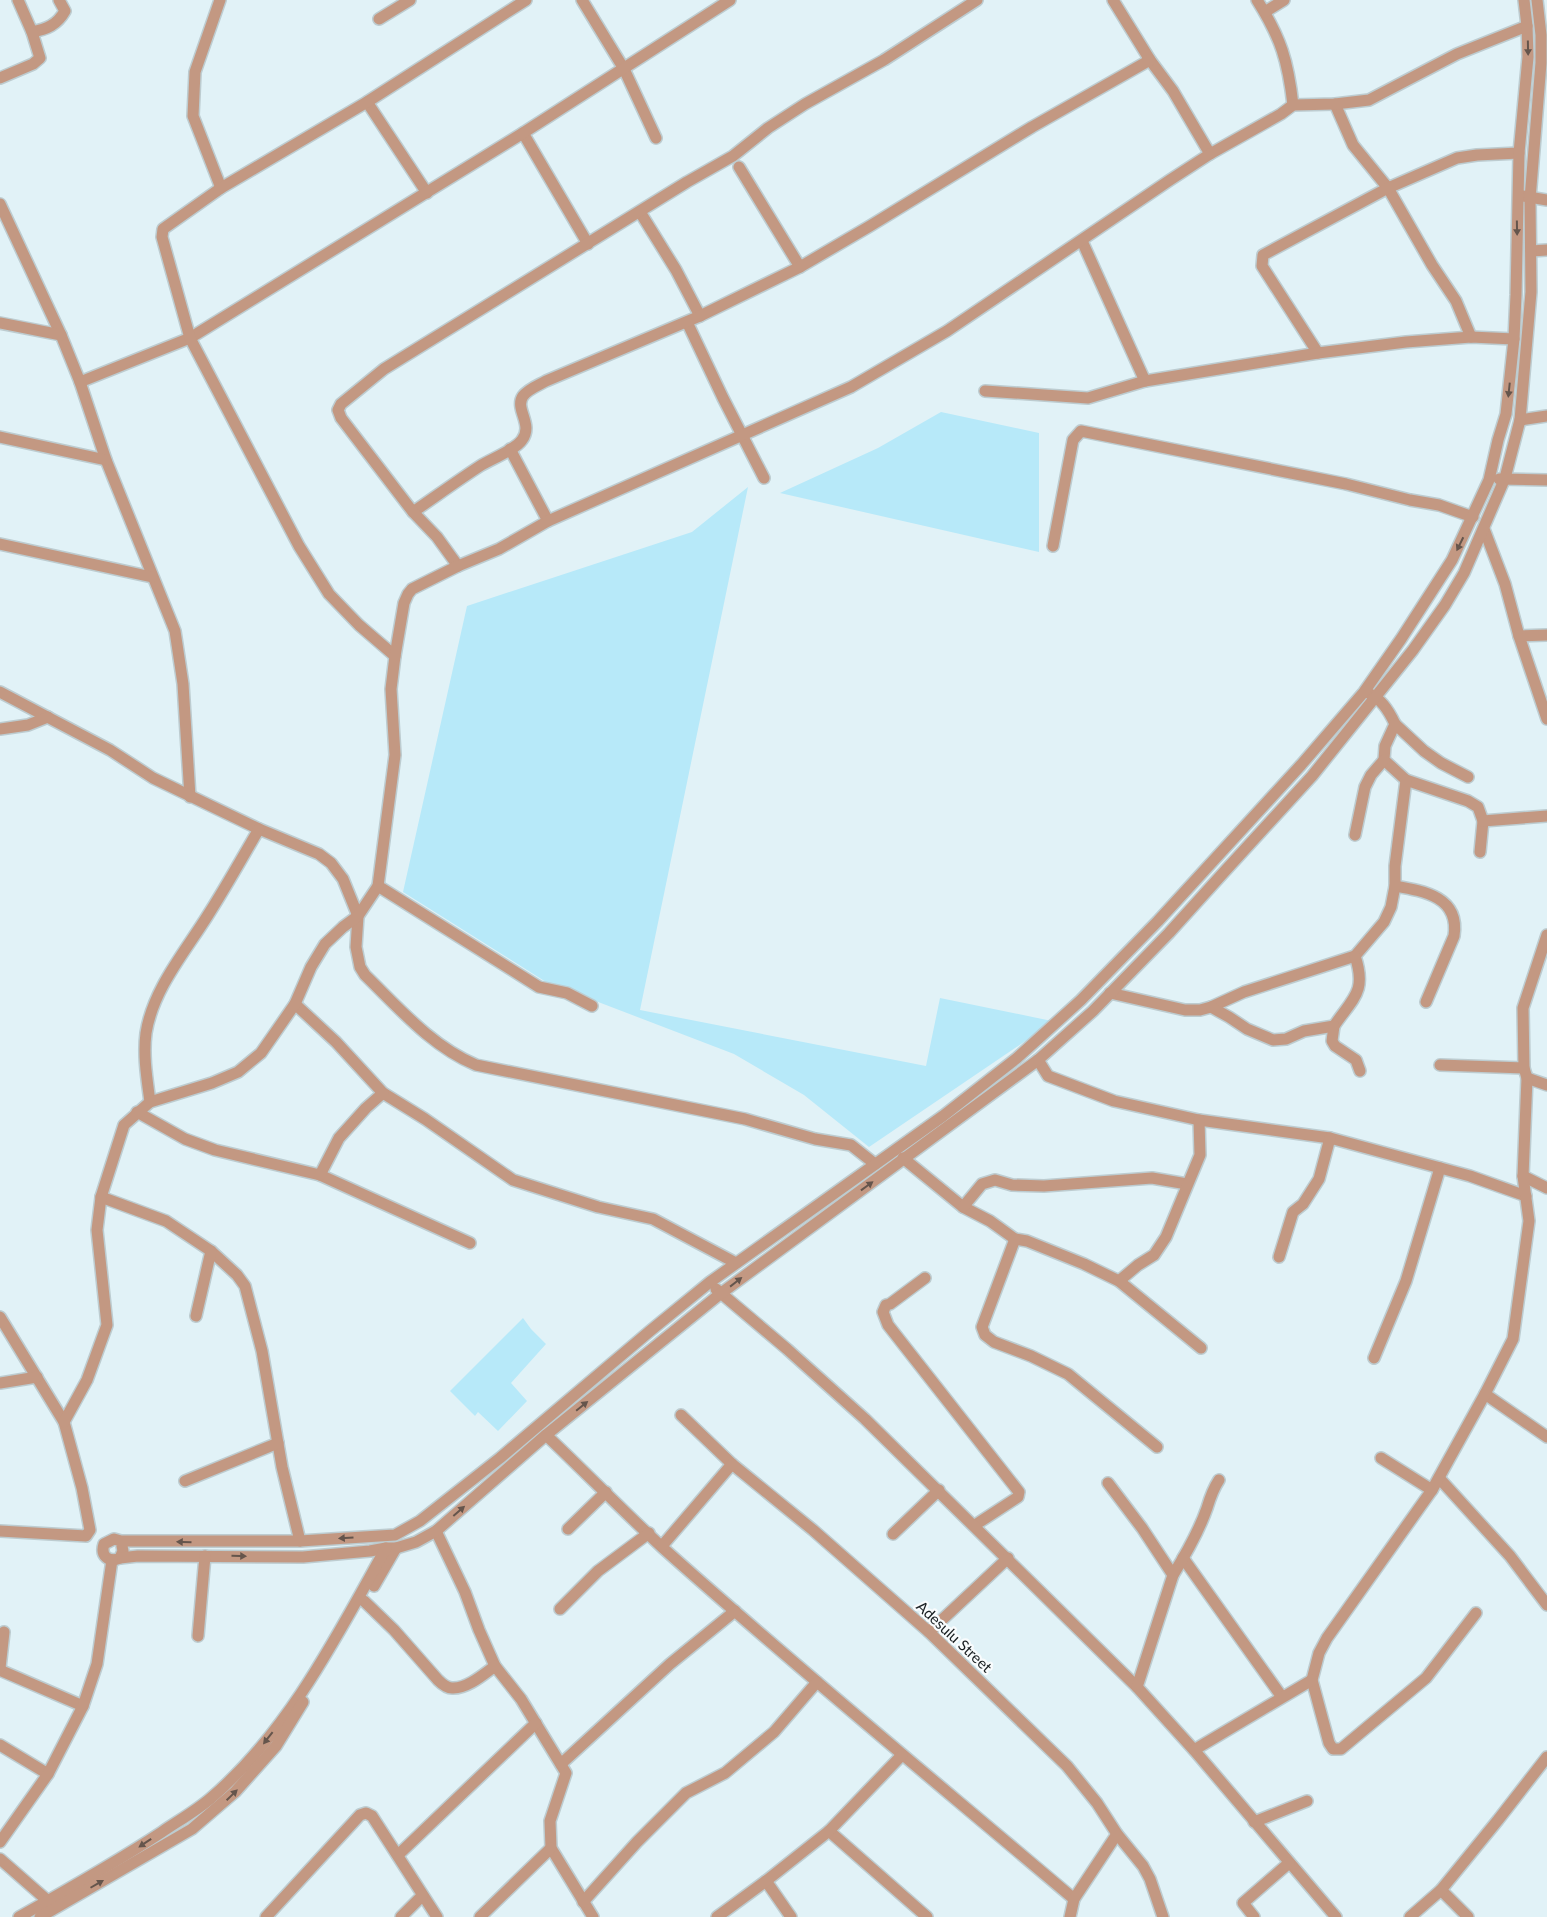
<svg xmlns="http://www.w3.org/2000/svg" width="1547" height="1917" font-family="Lato,sans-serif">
<rect width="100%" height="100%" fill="#e1f2f7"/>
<g fill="#b7e9f9">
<polygon points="941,412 1039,433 1039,552 780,493 878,448"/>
<polygon points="748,487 640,1010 926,1066 940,998 1052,1021 1024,1042 869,1147 804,1095 734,1054 546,982 403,892 467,606 692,532"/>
<polygon points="523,1318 531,1329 546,1344 511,1383 527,1401 498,1431 478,1412 475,1416 450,1391"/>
</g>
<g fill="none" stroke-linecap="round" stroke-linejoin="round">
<defs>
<g id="minor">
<polyline points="220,0 195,72 193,116 221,188"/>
<polyline points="582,0 624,69 656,138"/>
<polyline points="1113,0 1150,60 1173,91 1210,154"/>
<path d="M1257,0C1281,38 1288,61 1293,105"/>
<polyline points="1265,12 1284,0"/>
<polyline points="379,19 410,0"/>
<path d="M32,32C47,29 57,25 65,11L59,0"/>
<polyline points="0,78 33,64 40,58 32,32 18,0"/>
<polyline points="367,102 427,193"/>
<polyline points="1335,104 1353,145 1388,188 1432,265 1456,301 1471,337"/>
<polyline points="523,133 588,244"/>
<polyline points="739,167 800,267"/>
<polyline points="1523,196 1547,200"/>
<polyline points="0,204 61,335 80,382 106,460 175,631 183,684 190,797"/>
<polyline points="640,212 676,270 700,316"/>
<polyline points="1082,241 1145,381"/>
<polyline points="1531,251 1547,250"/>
<polyline points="687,322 723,398 764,478"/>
<polyline points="0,323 61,335"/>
<polyline points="1318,353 1262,266 1263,255 1388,188 1457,158 1477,155 1519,153"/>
<polyline points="80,382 190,338 523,133 730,0"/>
<polyline points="985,391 1088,398 1145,381 1318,353 1406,342 1471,337 1514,339"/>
<polyline points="1520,420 1547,416"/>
<polyline points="0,437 106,460"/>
<polyline points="510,449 548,521"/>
<polyline points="1499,479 1547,480"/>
<path d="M413,512C435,497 457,481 480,466C491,459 515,450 522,440C534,424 514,409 523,396C528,389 539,385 546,381L700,316L800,267L870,226L1032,127L1150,60"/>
<polyline points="1484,529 1505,584 1519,636 1547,719"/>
<polyline points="0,544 152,577"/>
<polyline points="1053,546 1073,440 1081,431 1346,484 1410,500 1439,505 1473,517"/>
<polyline points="458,566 437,537 413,512 341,418 338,410 341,404 384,369 687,182 733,156 768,128 805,104 884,60 977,0"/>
<polyline points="1519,636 1547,635"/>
<polyline points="395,656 359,625 329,594 299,546 190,338 162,237 163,229 221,188 367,102 526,0"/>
<path d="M0,692L110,750L153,778L259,829L319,854L331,863L343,879L358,916L356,947L360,967L365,975C399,1008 431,1046 476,1065L745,1119L815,1139L851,1145L875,1164"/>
<path d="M1370,694C1381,699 1390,713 1395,724L1385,746L1384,760L1406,780L1468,801L1478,807L1483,821L1480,852"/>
<polyline points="1395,724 1424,751 1441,763 1468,777"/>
<polyline points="0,729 28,725 48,717"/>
<polyline points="1483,821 1547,816"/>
<polyline points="1355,835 1365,787 1371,775 1384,760"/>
<polyline points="378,886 539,987 567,993 592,1006"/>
<path d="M1395,886C1424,891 1460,897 1454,936L1426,1002"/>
<polyline points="1110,993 1185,1010 1200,1010 1211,1007 1244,992 1355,956 1384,922 1391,907 1395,886 1395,866 1406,780"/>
<polyline points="295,1004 336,1042 383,1093 425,1119 513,1180 598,1207 653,1219 736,1263"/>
<path d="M1211,1007L1229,1017L1247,1029L1273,1040L1286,1039L1304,1031L1334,1026C1353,998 1367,992 1355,956"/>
<polyline points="1334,1026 1332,1041 1335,1046 1356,1060 1360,1071"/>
<polyline points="1038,1060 1048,1076 1114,1101 1199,1120 1330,1138 1470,1176 1526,1196"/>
<polyline points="1440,1065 1524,1068"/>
<polyline points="1527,1078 1547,1085"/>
<path d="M150,1102C147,1079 143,1056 146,1033C153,989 185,952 208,915C226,887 242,858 259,829"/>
<polyline points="137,1112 185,1139 215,1150 320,1175 470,1243"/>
<polyline points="903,1158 963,1207 990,1221 1015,1239 1027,1241 1084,1264 1119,1281 1201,1348"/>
<polyline points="320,1175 339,1138 366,1108 383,1093"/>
<polyline points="1523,1176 1547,1188"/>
<polyline points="101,1197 166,1221 211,1251 237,1275 245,1286 262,1351 282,1467 300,1541"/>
<polyline points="963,1207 982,1184 995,1180 1012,1185 1044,1186 1152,1178 1187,1184"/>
<polyline points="1015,1239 982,1327 985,1335 994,1342 1031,1356 1068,1374 1157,1447"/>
<polyline points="1279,1257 1293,1212 1303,1204 1319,1179 1330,1138"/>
<polyline points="925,1278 890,1304 886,1305 883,1312 888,1325 1019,1492 1018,1497 975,1525"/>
<polyline points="1119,1281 1138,1265 1154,1255 1166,1237 1200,1155 1199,1120"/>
<polyline points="716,1289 787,1349 865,1419 1137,1687 1194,1750 1336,1917"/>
<polyline points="196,1316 211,1251"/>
<polyline points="0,1317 64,1422 82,1488 90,1530 86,1536 0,1531"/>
<polyline points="1374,1358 1406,1281 1440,1168"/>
<polyline points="0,1383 37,1377"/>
<polyline points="1485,1394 1547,1437"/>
<polyline points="681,1415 732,1464 813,1530 929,1632 1067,1766 1097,1803 1117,1834 1143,1866 1150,1879 1163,1917"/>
<polyline points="64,1422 87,1380 107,1325 97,1230 101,1197 124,1125 150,1102 212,1083 238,1072 261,1053 295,1004 311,967 325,944 343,927 358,916 378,886 395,755 391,689 395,656 404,603 408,594 412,589 458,566 499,549 548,521 851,387 947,331 1170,180 1210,154 1281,114 1293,105 1335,104 1369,100 1457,54 1527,26"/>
<path d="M546,1435C585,1472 623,1511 663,1548C797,1668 936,1782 1074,1899"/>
<polyline points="1381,1458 1432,1490"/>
<polyline points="1439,1478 1510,1556 1547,1605"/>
<polyline points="185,1481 278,1443"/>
<polyline points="1108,1483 1142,1528 1173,1575"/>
<polyline points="568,1529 606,1492"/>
<polyline points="436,1531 465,1592 479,1630 495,1666 521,1699 566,1773 550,1821 551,1848 593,1917"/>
<polyline points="893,1534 939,1490"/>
<path d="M121,1541L123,1551L120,1558C109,1563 100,1556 104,1544L114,1539L121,1541H300L395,1535L420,1521L500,1458L650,1331L710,1282L943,1116L1017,1058L1081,1000L1158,921L1301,765L1364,692L1401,639L1452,560L1489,480L1498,440L1506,414L1514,339L1516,295L1519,153L1528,57L1527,26L1524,0"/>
<polyline points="662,1546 732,1464"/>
<polyline points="120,1558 138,1556 303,1557 370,1551 386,1548 396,1548 416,1542 436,1531 546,1435 720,1294 1038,1060 1093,1011 1169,933 1225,871 1312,776 1413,650 1445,605 1464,573 1505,478 1520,420 1531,292 1530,199 1541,63 1541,35 1537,0"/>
<polyline points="1183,1558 1282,1697"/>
<polyline points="374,1586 396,1548"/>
<path d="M364,1601L394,1630L438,1680C442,1684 447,1688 452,1688C467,1689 484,1674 495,1666"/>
<polyline points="560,1609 598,1571 649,1533"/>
<polyline points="1476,1613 1426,1678 1341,1749 1333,1749 1329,1743 1312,1680 1319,1653 1327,1638 1432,1490 1485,1394 1513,1339 1529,1221 1523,1176 1527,1078 1524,1068 1523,1008 1547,935"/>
<polyline points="929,1632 1008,1558"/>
<polyline points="198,1636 205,1556"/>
<polyline points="0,1668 2,1671 83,1706"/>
<polyline points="0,1668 4,1632"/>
<path d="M1137,1687L1173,1575C1186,1554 1199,1531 1207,1508C1210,1498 1213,1489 1219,1480"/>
<polyline points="0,1745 48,1774"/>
<polyline points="1194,1750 1312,1680"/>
<polyline points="561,1764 670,1664 735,1611"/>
<polyline points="1254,1822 1307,1801"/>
<polyline points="829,1831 927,1917"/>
<polyline points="0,1842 48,1774 83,1706 97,1664 112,1560"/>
<polyline points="398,1855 536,1723"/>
<polyline points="0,1859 48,1901"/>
<polyline points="766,1881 791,1917"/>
<polyline points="1441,1890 1468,1917"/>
<polyline points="583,1902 637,1842 686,1793 725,1773 774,1732 817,1682"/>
<path d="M19,1917C67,1890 115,1863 162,1832C178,1821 196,1811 211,1798C289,1731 337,1636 386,1548"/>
<polyline points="40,1917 192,1829 235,1792 276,1746 303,1702"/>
<polyline points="266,1917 360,1815 366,1813 372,1816 437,1917"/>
<polyline points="401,1917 422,1896"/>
<polyline points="480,1917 551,1848"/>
<polyline points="717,1917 766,1881 829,1831 902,1755"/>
<polyline points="1070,1917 1074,1899 1117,1834"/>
<polyline points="1254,1917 1243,1903 1289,1863"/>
<polyline points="1410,1917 1441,1890 1498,1820 1547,1757"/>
</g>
</defs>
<use href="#minor" stroke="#bdccd0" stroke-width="14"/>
<use href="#minor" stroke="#c39882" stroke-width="11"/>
</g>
<defs><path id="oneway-solid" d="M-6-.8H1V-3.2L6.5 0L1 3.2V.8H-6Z" transform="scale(1.25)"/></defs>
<g fill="#65554c">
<use href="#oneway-solid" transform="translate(1528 48) rotate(89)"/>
<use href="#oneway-solid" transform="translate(1517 228) rotate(89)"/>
<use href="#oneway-solid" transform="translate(1509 390) rotate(96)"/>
<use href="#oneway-solid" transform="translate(1460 544) rotate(116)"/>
<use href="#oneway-solid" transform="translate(867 1186) rotate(-36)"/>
<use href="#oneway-solid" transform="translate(736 1282) rotate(-38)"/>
<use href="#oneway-solid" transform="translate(582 1406) rotate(-39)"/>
<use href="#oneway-solid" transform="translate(459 1511) rotate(-41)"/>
<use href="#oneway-solid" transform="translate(346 1538) rotate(176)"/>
<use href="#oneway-solid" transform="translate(184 1542) rotate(-178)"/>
<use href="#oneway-solid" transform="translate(239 1556) rotate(1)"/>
<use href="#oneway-solid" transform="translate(268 1738) rotate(128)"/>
<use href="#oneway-solid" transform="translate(232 1795) rotate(-44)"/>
<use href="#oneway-solid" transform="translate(145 1843) rotate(146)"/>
<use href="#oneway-solid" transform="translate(97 1884) rotate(-30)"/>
</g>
<g text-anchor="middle" stroke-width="4.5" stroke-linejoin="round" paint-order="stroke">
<g font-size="15" fill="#181e20" stroke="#f9fcfd">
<text transform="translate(954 1637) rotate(43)" y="5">Adesulu Street</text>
</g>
</g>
</svg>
